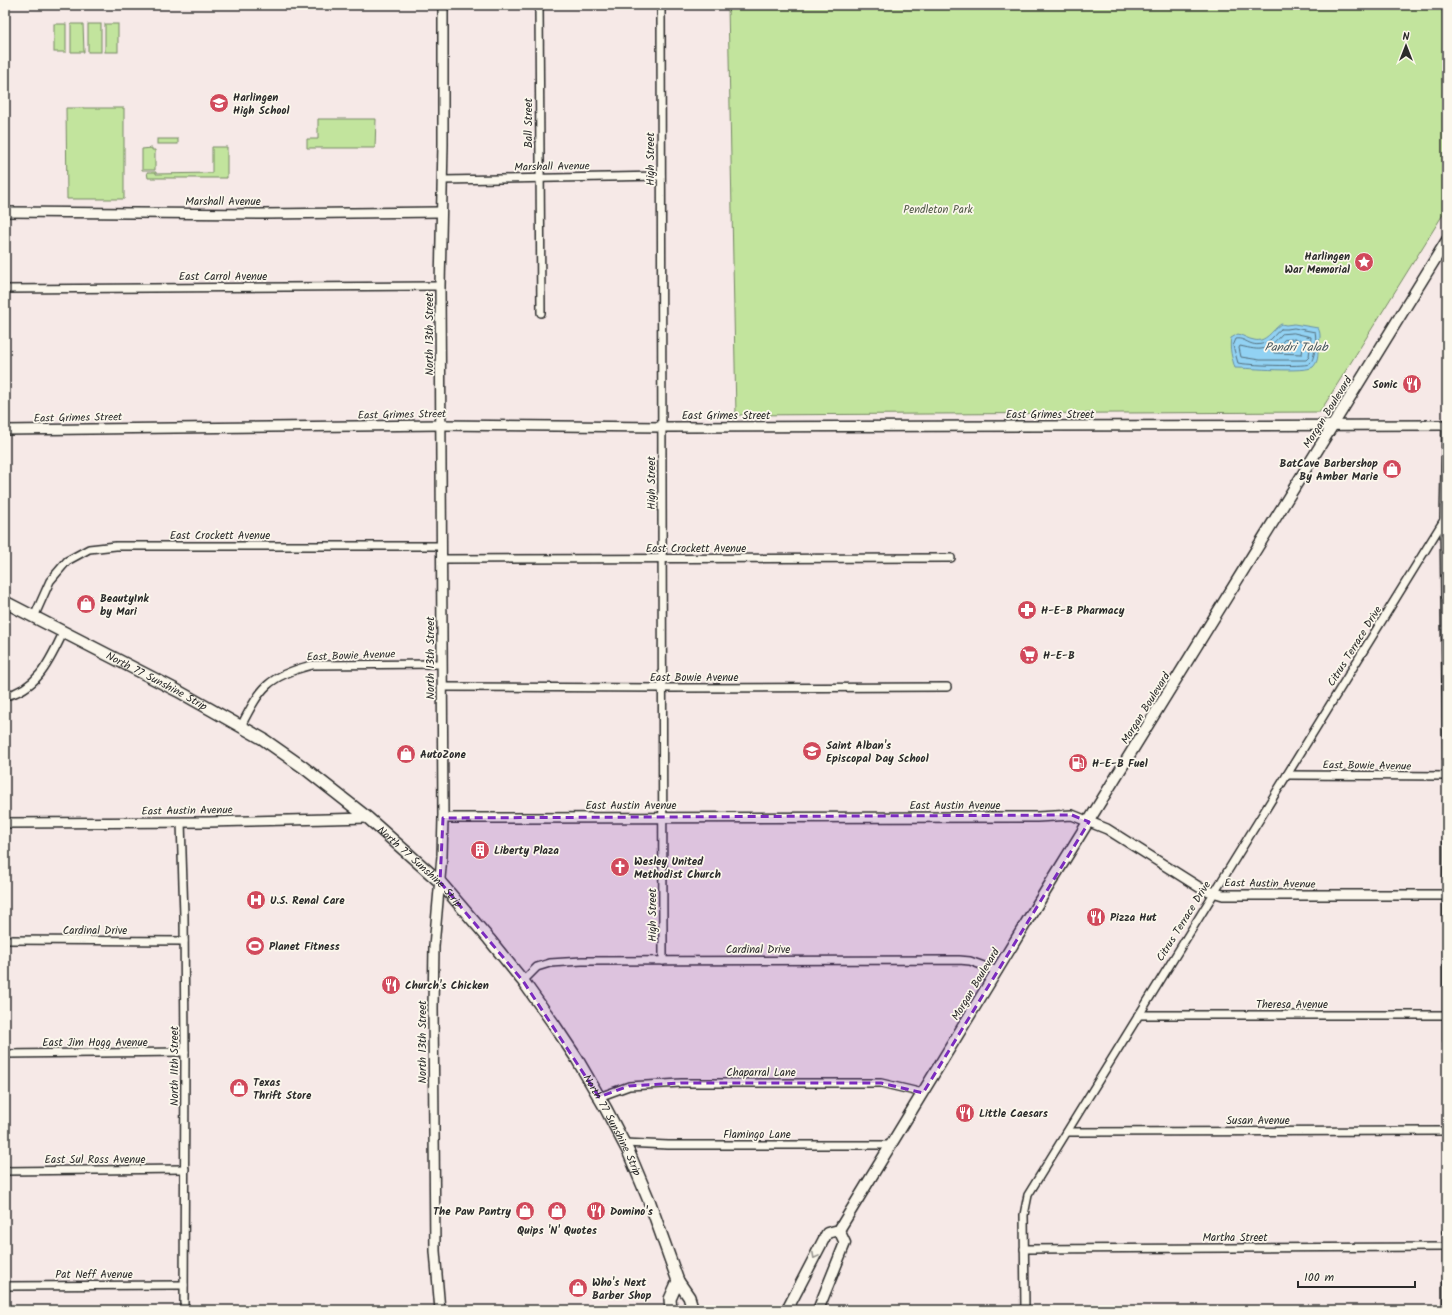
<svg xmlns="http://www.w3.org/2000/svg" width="1452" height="1315" font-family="Kalam,sans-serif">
<rect width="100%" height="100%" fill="#f6e9e7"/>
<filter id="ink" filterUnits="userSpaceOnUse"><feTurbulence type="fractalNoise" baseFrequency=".025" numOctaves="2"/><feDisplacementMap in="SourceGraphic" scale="8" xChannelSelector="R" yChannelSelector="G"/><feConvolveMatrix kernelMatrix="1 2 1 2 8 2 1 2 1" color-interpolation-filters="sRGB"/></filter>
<g filter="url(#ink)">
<g fill="#c2e49d" stroke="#768864">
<polygon points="728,5 1442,5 1447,100 1447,208 1320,412 736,415"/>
<rect x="54" y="24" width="12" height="28"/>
<polygon points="71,24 83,24 84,52 71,52"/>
<rect x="88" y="24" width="13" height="28"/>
<rect x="105" y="24" width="13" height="28"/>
<polygon points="66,108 124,108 124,199 67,199"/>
<polygon points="318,119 376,119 375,148 307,148 307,139 318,139"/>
<rect x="157" y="139" width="21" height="5"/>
<polygon points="212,147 227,147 227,178 148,178 147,172 156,172 156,174 212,173"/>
<polygon points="152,148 152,150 155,150 155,170 142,170 142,149"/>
</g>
<path fill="#92d2f3" stroke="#698fa3" d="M1281,324L1286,325L1294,324L1318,328C1322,335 1319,342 1318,350C1318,356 1318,362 1313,367C1305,373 1248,368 1235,368C1232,358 1229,349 1231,338L1238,334C1244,336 1248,339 1254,340C1266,343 1272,330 1281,324Z"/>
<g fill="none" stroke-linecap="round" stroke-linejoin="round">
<g stroke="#546e7b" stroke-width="1">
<path d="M1281,329H1287L1294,328L1315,332C1317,338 1315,361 1309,364C1303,367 1245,365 1238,363L1233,346L1236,339C1246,337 1251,350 1267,342C1273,339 1276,332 1281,329Z"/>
<path d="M1294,333L1311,337L1309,357L1306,360H1260L1241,357L1239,348L1240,346C1262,351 1266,352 1282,334Z"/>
<polygon points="1294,339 1304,341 1302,354 1274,353 1274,351 1284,340"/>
</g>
<defs>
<g id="minor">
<polyline points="539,5 541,313"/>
<polyline points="661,5 663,961"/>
<polyline points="443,180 661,176"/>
<polyline points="5,289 440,286"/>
<polyline points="1446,425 1444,520 1447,760"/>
<polyline points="441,559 951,558"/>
<polyline points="34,617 50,581 67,561 89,549 116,546 441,546"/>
<polyline points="442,687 663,688 947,687"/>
<path d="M5,696C38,689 50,660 63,633"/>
<path d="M241,726C261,687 268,676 312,665L442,664"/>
<polyline points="1287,775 1447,776"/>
<polyline points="1447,801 1447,1040"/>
<polyline points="181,822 184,916 185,1052 184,1310"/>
<polyline points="5,940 184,941"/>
<polyline points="523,981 537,967 550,963 582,961 959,960 970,961 998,971"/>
<polyline points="1138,1015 1447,1015"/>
<polyline points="5,1054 185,1052"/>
<polyline points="599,1097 629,1086 681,1083 881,1083 923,1093"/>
<polyline points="1068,1132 1447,1131"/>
<polyline points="624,1143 668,1145 891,1145"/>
<polyline points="5,1171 185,1169"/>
<polyline points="1024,1249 1447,1247"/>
<polyline points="5,1286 184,1285"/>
<polyline points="1025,1310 1024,1215 1028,1195 1444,520"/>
<polyline points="1447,1310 1447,1231"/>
</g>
<g id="tertiary">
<polyline points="5,212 264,214 441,212"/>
<polyline points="5,430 441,425 662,427 1447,425"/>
<polyline points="443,818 1037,817 1072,815 1107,829 1202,889 1223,895 1447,895"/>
<polyline points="5,823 208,822 368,818"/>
<polyline points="440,1310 435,1251 433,1008 434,946 442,856 443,818 440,286 443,144 443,5"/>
</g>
<g id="secondary">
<polyline points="787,1310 827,1233 839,1230 1032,913 1447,240"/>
<polyline points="818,1310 845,1243 839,1230"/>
</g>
<g id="primary">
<path id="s1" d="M5,602L178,691L263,739L303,767L368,818L440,882L489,939L523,981L553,1023L577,1059L606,1109L629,1153L650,1203L678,1281L689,1297L693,1310"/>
<polyline points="671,1310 670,1299 678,1281"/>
</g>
</defs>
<use href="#minor" stroke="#2b2b2b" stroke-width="10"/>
<use href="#tertiary" stroke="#2b2b2b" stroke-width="12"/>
<use href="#secondary" stroke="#2b2b2b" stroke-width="13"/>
<use href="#primary" stroke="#2b2b2b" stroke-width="14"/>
<use href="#minor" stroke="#fbf7ec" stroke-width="7"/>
<use href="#tertiary" stroke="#fbf7ec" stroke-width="9"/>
<use href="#secondary" stroke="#fbf7ec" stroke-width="10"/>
<use href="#primary" stroke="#fbf7ec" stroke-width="11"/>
</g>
<defs><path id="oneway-chevron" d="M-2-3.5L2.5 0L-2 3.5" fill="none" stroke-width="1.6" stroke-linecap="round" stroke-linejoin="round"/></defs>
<use stroke="#93918c" href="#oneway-chevron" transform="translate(815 1256) rotate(118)"/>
</g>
<path fill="#7b2cbf" fill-opacity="0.2" stroke="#7b2cbf" stroke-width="3" stroke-dasharray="8 5" stroke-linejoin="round" d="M1072,815L1089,822L923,1093L881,1083H681L629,1086L599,1097L523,981L440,882L443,818Z"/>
<defs>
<symbol id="school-disc" viewBox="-11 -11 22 22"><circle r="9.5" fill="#d1495b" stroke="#fbf7ec"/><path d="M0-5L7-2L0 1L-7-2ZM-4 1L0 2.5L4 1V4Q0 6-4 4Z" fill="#fff"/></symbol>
<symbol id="sight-disc" viewBox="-11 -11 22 22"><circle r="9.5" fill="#d1495b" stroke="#fbf7ec"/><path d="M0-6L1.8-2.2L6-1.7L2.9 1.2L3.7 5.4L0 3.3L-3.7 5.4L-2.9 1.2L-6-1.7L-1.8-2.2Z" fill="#fff"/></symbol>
<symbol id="restaurant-disc" viewBox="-11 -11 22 22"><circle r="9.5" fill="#d1495b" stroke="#fbf7ec"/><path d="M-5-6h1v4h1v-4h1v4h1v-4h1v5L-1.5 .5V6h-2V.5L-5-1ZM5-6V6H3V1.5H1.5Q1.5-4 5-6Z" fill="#fff"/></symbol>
<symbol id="shop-disc" viewBox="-11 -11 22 22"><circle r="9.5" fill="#d1495b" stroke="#fbf7ec"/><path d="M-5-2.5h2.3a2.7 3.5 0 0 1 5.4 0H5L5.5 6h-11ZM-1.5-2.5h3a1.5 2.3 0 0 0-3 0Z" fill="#fff"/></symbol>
<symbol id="pharmacy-disc" viewBox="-11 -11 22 22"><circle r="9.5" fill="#d1495b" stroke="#fbf7ec"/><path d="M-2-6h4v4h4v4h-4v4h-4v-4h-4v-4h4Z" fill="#fff"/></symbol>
<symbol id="supermarket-disc" viewBox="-11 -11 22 22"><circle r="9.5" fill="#d1495b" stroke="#fbf7ec"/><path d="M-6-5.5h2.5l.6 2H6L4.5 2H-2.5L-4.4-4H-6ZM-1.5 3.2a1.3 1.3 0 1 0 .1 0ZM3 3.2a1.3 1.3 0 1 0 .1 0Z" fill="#fff"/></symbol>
<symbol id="fuel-disc" viewBox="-11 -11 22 22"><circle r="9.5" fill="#d1495b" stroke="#fbf7ec"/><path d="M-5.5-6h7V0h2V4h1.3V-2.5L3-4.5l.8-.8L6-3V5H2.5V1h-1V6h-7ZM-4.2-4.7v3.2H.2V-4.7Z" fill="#fff"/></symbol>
<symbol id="building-disc" viewBox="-11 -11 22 22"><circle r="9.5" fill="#d1495b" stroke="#fbf7ec"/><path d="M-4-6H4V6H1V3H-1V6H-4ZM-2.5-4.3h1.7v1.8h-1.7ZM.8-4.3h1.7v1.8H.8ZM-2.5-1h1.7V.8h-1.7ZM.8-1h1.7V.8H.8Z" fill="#fff"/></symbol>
<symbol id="church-disc" viewBox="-11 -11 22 22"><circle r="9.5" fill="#d1495b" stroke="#fbf7ec"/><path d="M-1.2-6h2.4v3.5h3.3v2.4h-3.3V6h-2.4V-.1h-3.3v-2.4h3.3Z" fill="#fff"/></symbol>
<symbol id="hospital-disc" viewBox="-11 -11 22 22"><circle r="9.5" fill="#d1495b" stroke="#fbf7ec"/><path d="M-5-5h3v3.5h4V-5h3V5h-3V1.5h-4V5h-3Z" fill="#fff"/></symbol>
<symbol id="stadium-disc" viewBox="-11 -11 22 22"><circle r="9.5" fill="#d1495b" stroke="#fbf7ec"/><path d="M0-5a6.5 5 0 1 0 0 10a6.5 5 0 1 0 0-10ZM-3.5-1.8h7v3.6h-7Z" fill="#fff"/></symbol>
</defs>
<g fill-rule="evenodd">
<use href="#school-disc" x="208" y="92" width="22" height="22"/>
<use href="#sight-disc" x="1353" y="251" width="22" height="22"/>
<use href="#restaurant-disc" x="1401" y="373" width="22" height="22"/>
<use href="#shop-disc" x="1381" y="458" width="22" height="22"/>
<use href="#shop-disc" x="75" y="593" width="22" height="22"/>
<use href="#pharmacy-disc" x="1016" y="599" width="22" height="22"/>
<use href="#supermarket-disc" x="1018" y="644" width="22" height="22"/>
<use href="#school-disc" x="801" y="740" width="22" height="22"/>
<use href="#shop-disc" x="395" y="743" width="22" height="22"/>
<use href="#fuel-disc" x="1067" y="752" width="22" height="22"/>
<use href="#building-disc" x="469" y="839" width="22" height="22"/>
<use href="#church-disc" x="609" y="856" width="22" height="22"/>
<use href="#hospital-disc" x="245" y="889" width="22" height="22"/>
<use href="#restaurant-disc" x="1085" y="906" width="22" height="22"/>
<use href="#stadium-disc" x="244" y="935" width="22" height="22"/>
<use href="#restaurant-disc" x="380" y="974" width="22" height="22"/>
<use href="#shop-disc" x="228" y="1077" width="22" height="22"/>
<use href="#restaurant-disc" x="954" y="1102" width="22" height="22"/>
<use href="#shop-disc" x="514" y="1200" width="22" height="22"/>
<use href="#shop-disc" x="546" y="1200" width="22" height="22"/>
<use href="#restaurant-disc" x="585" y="1200" width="22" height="22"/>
<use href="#shop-disc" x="567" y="1277" width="22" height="22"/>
</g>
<g text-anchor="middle" stroke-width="3.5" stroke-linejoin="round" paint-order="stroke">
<g font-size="11" font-weight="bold" fill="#2b2b2b" stroke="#fbf7ec" text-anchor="start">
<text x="233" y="101">Harlingen<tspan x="233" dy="13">High School</tspan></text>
<text x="1350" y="260" text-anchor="end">Harlingen<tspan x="1350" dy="13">War Memorial</tspan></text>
<text x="1398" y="388" text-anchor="end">Sonic</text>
<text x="1378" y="467" text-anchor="end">BatCave Barbershop<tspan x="1378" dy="13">By Amber Marie</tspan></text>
<text x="100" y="602">BeautyInk<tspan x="100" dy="13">by Mari</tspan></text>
<text x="1041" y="614">H-E-B Pharmacy</text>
<text x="1043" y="659">H-E-B</text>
<text x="826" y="749">Saint Alban's<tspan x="826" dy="13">Episcopal Day School</tspan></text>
<text x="420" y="758">AutoZone</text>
<text x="1092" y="767">H-E-B Fuel</text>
<text x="494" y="854">Liberty Plaza</text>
<text x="634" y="865">Wesley United<tspan x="634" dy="13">Methodist Church</tspan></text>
<text x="270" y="904">U.S. Renal Care</text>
<text x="1110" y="921">Pizza Hut</text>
<text x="269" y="950">Planet Fitness</text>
<text x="405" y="989">Church's Chicken</text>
<text x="253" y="1086">Texas<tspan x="253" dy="13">Thrift Store</tspan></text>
<text x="979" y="1117">Little Caesars</text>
<text x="511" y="1215" text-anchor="end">The Paw Pantry</text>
<text x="610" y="1215">Domino's</text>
<text x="557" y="1234" text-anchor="middle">Quips 'N' Quotes</text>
<text x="592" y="1286">Who's Next<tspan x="592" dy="13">Barber Shop</tspan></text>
</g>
<g font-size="11" fill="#2b2b2b" stroke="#fbf7ec">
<text transform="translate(528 123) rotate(-90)" y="4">Ball Street</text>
<text transform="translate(650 159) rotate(-90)" y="4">High Street</text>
<text transform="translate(552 166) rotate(-1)" y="4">Marshall Avenue</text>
<text x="223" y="205">Marshall Avenue</text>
<text x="223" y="280">East Carrol Avenue</text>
<text transform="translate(429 334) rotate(-90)" y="4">North 13th Street</text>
<text transform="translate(1327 412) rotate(-58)" y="4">Morgan Boulevard</text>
<text transform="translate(402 414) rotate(-1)" y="4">East Grimes Street</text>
<text x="1050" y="418">East Grimes Street</text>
<text x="726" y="419">East Grimes Street</text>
<text transform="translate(78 417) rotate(-1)" y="4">East Grimes Street</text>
<text transform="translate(651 483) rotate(-90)" y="4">High Street</text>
<text x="220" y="539">East Crockett Avenue</text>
<text x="696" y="552">East Crockett Avenue</text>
<text transform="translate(1354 646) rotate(-58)" y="4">Citrus Terrace Drive</text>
<text transform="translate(351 655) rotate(-2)" y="4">East Bowie Avenue</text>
<text transform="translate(430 658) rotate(-90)" y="4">North 13th Street</text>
<text x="694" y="681">East Bowie Avenue</text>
<text dy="4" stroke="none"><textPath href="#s1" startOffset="171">North 77 Sunshine Strip</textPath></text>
<text transform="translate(1145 708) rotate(-58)" y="4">Morgan Boulevard</text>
<text transform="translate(1367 765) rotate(1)" y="4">East Bowie Avenue</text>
<text x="631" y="809">East Austin Avenue</text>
<text x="955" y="809">East Austin Avenue</text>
<text transform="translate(187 810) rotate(-1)" y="4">East Austin Avenue</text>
<text dy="4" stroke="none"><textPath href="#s1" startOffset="495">North 77 Sunshine Strip</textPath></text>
<text transform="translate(1270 883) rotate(1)" y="4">East Austin Avenue</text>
<text transform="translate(652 915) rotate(-90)" y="4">High Street</text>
<text transform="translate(1183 921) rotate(-58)" y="4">Citrus Terrace Drive</text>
<text x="95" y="934">Cardinal Drive</text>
<text x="758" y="953">Cardinal Drive</text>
<text transform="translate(975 984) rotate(-59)" y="4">Morgan Boulevard</text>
<text x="1292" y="1008">Theresa Avenue</text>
<text x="95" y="1046">East Jim Hogg Avenue</text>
<text transform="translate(422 1042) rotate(-90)" y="4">North 13th Street</text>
<text transform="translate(174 1066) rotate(-90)" y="4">North 11th Street</text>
<text x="761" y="1076">Chaparral Lane</text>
<text x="1258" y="1124">Susan Avenue</text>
<text dy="4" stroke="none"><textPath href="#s1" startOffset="819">North 77 Sunshine Strip</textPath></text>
<text x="757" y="1138">Flamingo Lane</text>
<text x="95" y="1163">East Sul Ross Avenue</text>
<text x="1235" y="1241">Martha Street</text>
<text x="94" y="1278">Pat Neff Avenue</text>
</g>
<g font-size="11" fill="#515948" stroke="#fbf7ec">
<text x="938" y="213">Pendleton Park</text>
</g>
<g font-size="12" font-style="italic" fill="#45555d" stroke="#fbf7ec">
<text x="1296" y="351">Pandri Talab</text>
</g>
</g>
<rect width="1452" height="1315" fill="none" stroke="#fbf7ec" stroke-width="20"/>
<rect x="10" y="10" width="1432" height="1295" fill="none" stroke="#2b2b2b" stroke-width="1.5" filter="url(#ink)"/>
<g transform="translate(1406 46)" stroke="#fbf7ec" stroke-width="3" paint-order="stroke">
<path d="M0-3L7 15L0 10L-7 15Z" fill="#2b2b2b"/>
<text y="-6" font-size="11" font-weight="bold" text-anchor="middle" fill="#2b2b2b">N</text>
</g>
<path d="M1298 1281v6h117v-6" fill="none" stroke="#2b2b2b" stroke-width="2"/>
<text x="1304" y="1281" font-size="12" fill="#2b2b2b" stroke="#fbf7ec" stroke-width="3" paint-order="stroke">100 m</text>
</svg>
